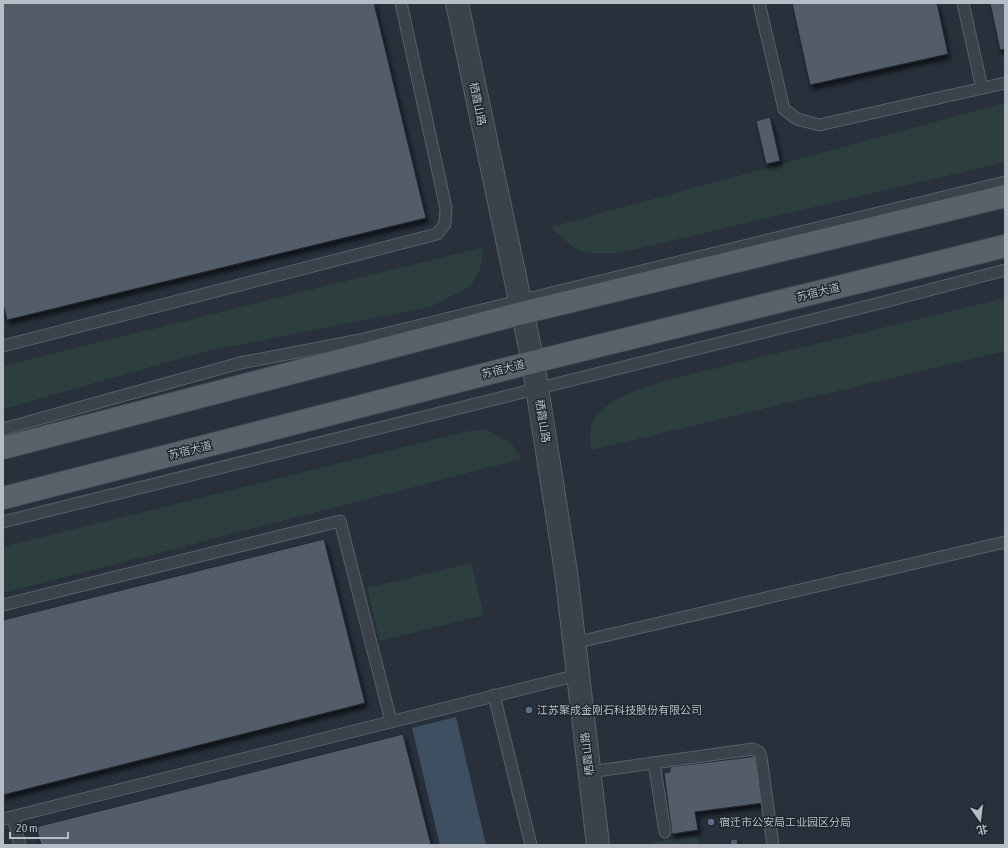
<svg xmlns="http://www.w3.org/2000/svg" width="1008" height="848" font-family="'Asap Condensed','Noto Sans SC',sans-serif">
<defs>
<filter id="shadow"><feDropShadow dx="2.5" dy="4.5" stdDeviation="2" flood-color="#0009"/></filter>
</defs>
<rect width="100%" height="100%" fill="#27303b"/>
<g fill="#2c3e3e">
<path d="M1005,103V162L619,253C580,254 580,255 551,227Z"/>
<polygon points="484,247 480,269 471,286 430,307 203,352 3,409 3,366"/>
<path d="M1005,298V351L591,450C591,443 590,435 591,428C598,399 648,386 672,379Z"/>
<polygon points="487,430 511,443 522,459 3,593 3,547 468,431"/>
<polygon points="471,563 484,615 380,641 367,588"/>
<polygon points="697,836 699,845 652,845 652,842"/>
</g>
<polygon fill="#3f4f62" points="456,717 486,845 440,845 412,728"/>
<g fill="#535c69" stroke="#222933" filter="url(#shadow)">
<polygon points="3,3 374,3 426,218 7,320 3,304"/>
<polygon points="792,3 937,3 948,54 810,85"/>
<polygon points="990,3 1005,3 1005,49 1000,50"/>
<polygon points="770,117 780,161 766,164 756,121"/>
<polygon points="324,539 365,703 3,795 3,620"/>
<polygon points="403,734 431,845 41,845 36,827"/>
<polygon points="757,756 763,803 695,812 698,830 672,834 664,773 670,772 670,767"/>
<polygon points="737,839 738,845 731,845 730,840"/>
</g>
<g fill="none" stroke-linecap="round" stroke-linejoin="round">
<defs>
<g id="service">
<polyline points="759,3 784,109 797,119 819,125 1005,83"/>
<polyline points="963,3 982,88"/>
<polyline points="3,346 437,234 445,224 446,208 401,3"/>
<polyline points="3,429 240,363 360,340 1005,182"/>
<polyline points="3,522 880,303 1005,270"/>
<polyline points="3,605 340,521 391,721"/>
<polyline points="574,643 1005,542"/>
<polyline points="494,695 531,845"/>
<polyline points="654,763 665,832"/>
<polyline points="589,772 753,749 759,752 761,757 773,845"/>
<polyline points="13,817 20,845"/>
<polyline points="3,819 578,675"/>
</g>
<polyline id="tertiary" points="457,3 533,362 566,572 598,845"/>
<g id="primary">
<polyline points="3,448 522,313 1005,196"/>
<polyline points="3,498 533,362 1005,246"/>
</g>
</defs>
<use href="#service" stroke="#59606a" stroke-width="13"/>
<use href="#tertiary" stroke="#59606a" stroke-width="24"/>
<use href="#primary" stroke="#444b55" stroke-width="24"/>
<use href="#service" stroke="#3b424c" stroke-width="11"/>
<use href="#tertiary" stroke="#3b424c" stroke-width="22"/>
<use href="#primary" stroke="#59616b" stroke-width="22"/>
</g>
<g fill="#5c6f8a" stroke="#202731" stroke-width="1.5">
<circle cx="529" cy="710" r="4"/>
<circle cx="711" cy="822" r="4"/>
</g>
<g text-anchor="middle" stroke-width="3" stroke-linejoin="round" paint-order="stroke">
<g font-size="11" fill="#b7bdc7" stroke="#202731">
<text transform="translate(478 104) rotate(78)" y="4">栖霞山路</text>
<text transform="translate(818 292) rotate(-14)" y="4">苏宿大道</text>
<text transform="translate(503 369) rotate(-14)" y="4">苏宿大道</text>
<text transform="translate(543 421) rotate(81)" y="4">栖霞山路</text>
<text transform="translate(190 450) rotate(-14)" y="4">苏宿大道</text>
<text transform="translate(587 754) rotate(-97)" y="4">栖霞山路</text>
</g>
<g font-size="11" fill="#b7bdc7" stroke="#202731" text-anchor="start">
<text x="537" y="714">江苏聚成金刚石科技股份有限公司</text>
<text x="719" y="826">宿迁市公安局工业园区分局</text>
</g>
</g>
<rect width="1008" height="848" fill="none" stroke="#b7bdc7" stroke-width="8"/>
<g transform="translate(980 820) rotate(166)" stroke="#202731" stroke-width="3" paint-order="stroke">
<path d="M0-3L7 15L0 10L-7 15Z" fill="#b7bdc7"/>
<text y="-6" font-size="11" font-weight="bold" text-anchor="middle" fill="#b7bdc7">北</text>
</g>
<path d="M10 832v6h58v-6" fill="none" stroke="#b7bdc7" stroke-width="2"/>
<text x="16" y="832" font-size="12" fill="#b7bdc7" stroke="#202731" stroke-width="3" paint-order="stroke">20 m</text>
</svg>
